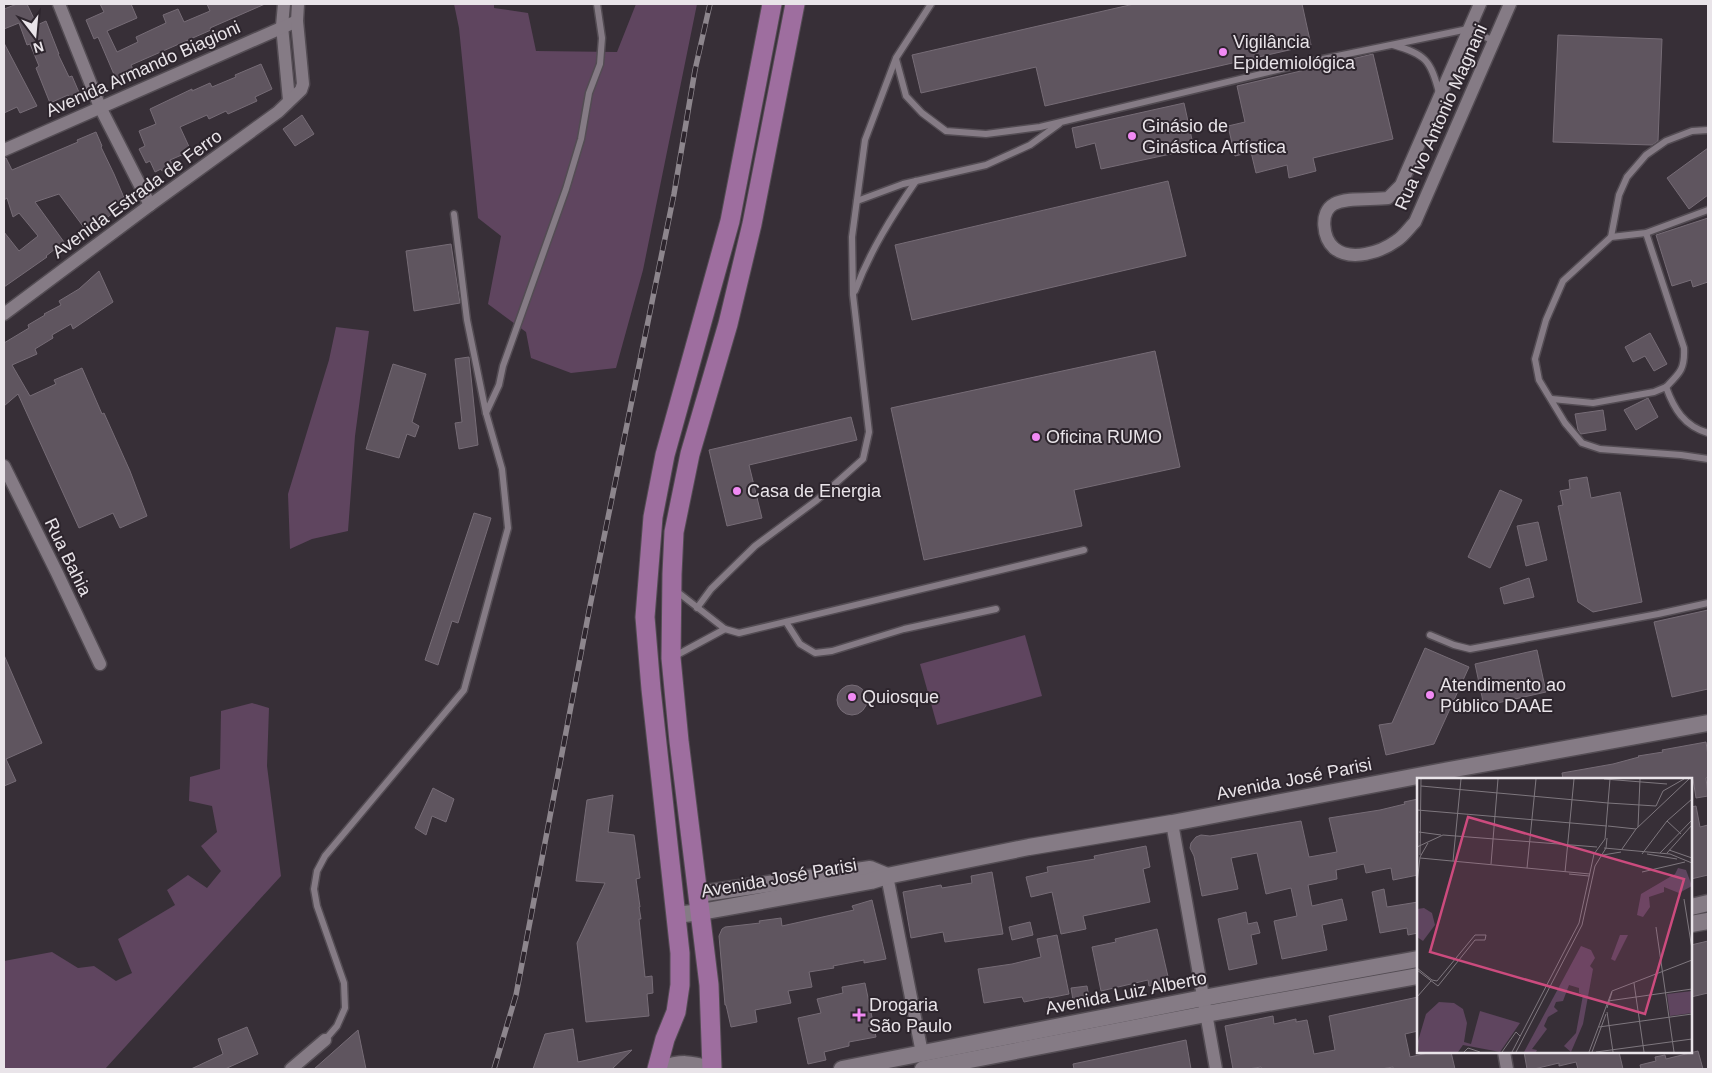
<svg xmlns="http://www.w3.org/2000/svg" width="1712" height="1073" font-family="Arial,sans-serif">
<rect width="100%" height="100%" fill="#372f37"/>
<g fill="#5f455f">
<polygon points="454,4 494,4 494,8 528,13 536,51 617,52 636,4 697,4 643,270 616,368 571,373 531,358 526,332 488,304 501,236 478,218 459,28"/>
<polygon points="336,327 369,331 355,436 348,531 312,539 290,549 288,494 329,360"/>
<polygon points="1025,635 1042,696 937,725 920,664"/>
<polygon points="252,703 269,708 267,766 281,876 105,1069 4,1069 4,961 52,952 78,968 94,966 116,981 132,973 118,939 175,905 167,890 188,875 207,888 221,871 201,846 217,832 212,806 189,801 190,777 220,769 221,711"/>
</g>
<g fill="#5f555f" stroke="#766c76">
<polygon points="17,4 27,4 37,25 46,21 59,54 58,54 69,77 72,76 81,97 72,102 68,95 50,103 36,68 39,66 30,44 27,45 19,23 4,29 4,9"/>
<polygon points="100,4 131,4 137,18 107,31 117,52 138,42 136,37 166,23 163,15 178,9 184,22 210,11 207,4 265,4 210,28 211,30 131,65 134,71 116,79 98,37 94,39 86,20 104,12"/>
<polygon points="1134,4 1302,4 1311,45 1045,106 1036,67 921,93 912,55"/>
<polygon points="1558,35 1662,39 1658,141 1652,145 1553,142"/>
<polygon points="4,43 37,106 20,113 17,107 4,113"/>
<polygon points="1373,54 1393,139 1313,158 1316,171 1289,178 1287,165 1256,173 1251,152 1235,156 1228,126 1245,122 1237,86"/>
<polygon points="261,64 272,89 255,97 257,101 228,114 226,111 209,119 207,115 180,127 191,151 170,160 173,166 162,171 161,169 155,172 150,161 146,163 139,149 145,146 139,131 156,124 150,109 192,89 192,91 210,83 212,87 236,77 235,75"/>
<polygon points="1184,103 1194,149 1101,169 1095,143 1076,148 1072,128"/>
<polygon points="302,115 314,134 295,146 283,129"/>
<polygon points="96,132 102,146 101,147 114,174 125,200 123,202 124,204 88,233 59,194 35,202 64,242 46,256 47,257 4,287 4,232 19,251 38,236 19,213 13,217 7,198 4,200 4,158 6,158 12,170 78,142 77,140"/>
<polygon points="1708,148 1708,195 1689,209 1667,178"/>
<polygon points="1168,181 1186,256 912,320 895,245"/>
<polygon points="1708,218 1708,282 1693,287 1691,280 1672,286 1656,235"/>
<polygon points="451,244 460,303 414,311 406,251"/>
<polygon points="99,271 113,302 73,329 71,324 52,335 53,338 35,349 37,354 12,365 30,396 56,384 54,380 82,368 102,414 104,413 130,471 147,516 120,528 113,513 79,528 18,394 4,406 4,343 29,328 28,325 45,315 44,314 61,305 59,301 79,289"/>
<polygon points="1650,333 1667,364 1654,371 1645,356 1633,362 1625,347"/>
<polygon points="1155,351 1180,467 1074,490 1082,526 924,560 891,408"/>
<polygon points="469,357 478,445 459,449 455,423 462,422 455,359"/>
<polygon points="393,364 426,374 412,422 419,426 415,437 407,434 399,458 366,449"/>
<polygon points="1648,398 1658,417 1636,430 1624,410"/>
<polygon points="1603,410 1606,430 1581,434 1578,430 1575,414"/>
<polygon points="851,417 857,440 749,465 762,518 727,526 709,450"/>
<polygon points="1587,477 1591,498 1620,492 1642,602 1593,612 1578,602 1558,506 1563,505 1560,491 1570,489 1569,480"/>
<polygon points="1500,490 1522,500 1490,568 1468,557"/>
<polygon points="474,513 491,518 458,623 452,621 438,665 425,660"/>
<polygon points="1538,522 1547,560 1526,566 1517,526"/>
<polygon points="1529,578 1534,597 1504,604 1500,588"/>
<polygon points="1708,610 1708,689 1672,697 1654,622"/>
<polygon points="1425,648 1469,667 1434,744 1386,755 1379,725 1392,723"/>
<polygon points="1537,650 1546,692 1484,706 1475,664"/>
<polygon points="4,655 42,743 6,759 16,781 4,786"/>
<circle cx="852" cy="700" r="15"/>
<polygon points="1706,742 1708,756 1708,777 1706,778 1708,796 1696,798 1693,779 1563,779 1562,773 1613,764 1639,757 1638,756 1663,752 1662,750"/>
<polygon points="433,788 454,799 446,822 432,816 426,835 415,828"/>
<polygon points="613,795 608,832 634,835 640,878 636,879 640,907 639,907 641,919 639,919 645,977 652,976 653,993 647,994 649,1016 586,1022 577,943 605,883 576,881 587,800"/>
<polygon points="1418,799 1418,875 1393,880 1391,868 1366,873 1364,864 1336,870 1337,879 1308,885 1312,906 1342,899 1347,920 1322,925 1327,950 1282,959 1274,921 1297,916 1291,888 1266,894 1257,853 1231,858 1238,889 1202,896 1194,856 1190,848 1191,843 1196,837 1201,835 1210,836 1301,821 1309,857 1337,852 1329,818 1380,810 1405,804 1404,802"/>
<polygon points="1696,806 1700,827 1708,825 1708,875 1691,879 1691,807"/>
<polygon points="1146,846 1150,867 1143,869 1150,902 1083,916 1086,929 1061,934 1052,892 1031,897 1026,877 1048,872 1047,867 1095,859 1094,856"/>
<polygon points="992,872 1003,934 945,942 943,932 911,938 903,892 941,885 942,888 972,883 971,876"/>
<polygon points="1384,889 1387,907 1418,902 1418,933 1408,935 1407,928 1380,933 1372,892"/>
<polygon points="872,900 886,959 864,963 864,960 833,966 834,968 809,972 812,987 788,991 791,1003 755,1010 757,1022 731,1027 726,1005 725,1005 719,936 722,929 725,927 760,923 759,921 781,918 782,926 854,910 852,906"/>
<polygon points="1246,912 1248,924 1257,922 1260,933 1251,935 1257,964 1229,970 1218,919"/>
<polygon points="1030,922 1033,935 1012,940 1009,927"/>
<polygon points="1157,929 1169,981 1149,986 1148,980 1101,991 1092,947 1116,942 1115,939"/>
<polygon points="1057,935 1069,994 1049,998 1049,997 1024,1002 1022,997 984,1003 978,969 1012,964 1041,957 1037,939"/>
<polygon points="1708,941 1708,993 1691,997 1691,945"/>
<polygon points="865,983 876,1037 849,1042 849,1046 824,1052 826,1060 808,1064 798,1018 821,1013 817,999 843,993 842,987"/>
<polygon points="1087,986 1090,1003 1074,1006 1071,988"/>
<polygon points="1418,997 1418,1031 1405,1034 1410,1057 1432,1052 1451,1052 1455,1069 1393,1069 1393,1067 1381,1069 1262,1069 1261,1067 1248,1069 1233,1069 1225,1026 1273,1016 1274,1024 1296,1019 1296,1022 1307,1020 1314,1054 1335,1050 1329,1016"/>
<polygon points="247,1027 258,1054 225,1069 191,1069 223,1054 218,1039"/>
<polygon points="573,1029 578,1062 632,1050 612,1069 533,1069 545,1034"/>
<polygon points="358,1030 366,1069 314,1069"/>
<polygon points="1186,1040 1191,1069 1074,1069 1073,1064"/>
<polygon points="1698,1051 1703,1069 1641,1069 1640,1065 1656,1061 1655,1057 1665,1055 1666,1059"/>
<polygon points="1524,1052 1599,1052 1599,1053 1619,1052 1623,1069 1578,1069 1576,1062 1559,1066 1559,1063 1534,1069 1527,1069"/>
</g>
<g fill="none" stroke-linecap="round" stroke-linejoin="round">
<defs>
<g id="lane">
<path d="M1393,45C1425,54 1431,60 1439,93"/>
<polyline points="896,59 906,96 922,113 946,131 986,134 1040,127 1323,59 1468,29 1494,41"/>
<polyline points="857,201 903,184 986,165 1030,145 1059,124"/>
<polyline points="1708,210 1646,233 1611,237 1563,281 1546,320 1535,359 1539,380 1565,423 1582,443 1600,449 1681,455 1708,459"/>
<path d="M1646,233L1684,348C1685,369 1680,373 1666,387"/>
<polyline points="1611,237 1619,195 1627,177 1646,155 1666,141 1692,131 1708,130"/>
<path d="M855,291C870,251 892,216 916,181"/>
<path d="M1552,399L1593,403L1654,392L1666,387C1674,409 1684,426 1708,433"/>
<polyline points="486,413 499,385 503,366 566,189 581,139 589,93 600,64 602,38 597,4"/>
<polyline points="697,608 711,589 755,546 817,500 863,459 869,432 853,295 852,237 865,140 896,58 931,4"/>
<polyline points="786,622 800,644 815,653 832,651 904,629 996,609"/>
<polyline points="725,629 739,633 1084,550"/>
<polyline points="1430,635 1454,645 1470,649 1658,614 1708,603"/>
<polyline points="675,656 725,629 675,590"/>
<polyline points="325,1040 337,1026 345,1008 344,983 317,906 314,889 317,871 325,856 464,690 508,528 502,469 486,413 467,320 454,214"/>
</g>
<g id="street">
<polyline points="59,4 100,107 150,205"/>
<polyline points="284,4 282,26 289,100"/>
<path d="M1480,4L1401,185L1388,198C1373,200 1346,197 1334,204C1319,212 1323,238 1334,248C1351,262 1381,252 1396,241C1403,237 1409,228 1415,222L1510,4"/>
<polyline points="4,150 297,21"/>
<polyline points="4,314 150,205 278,112 301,90 303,84 297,21 298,4"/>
<polyline points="4,466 57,573 100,664"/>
<polyline points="1172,823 1216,1069"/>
<polyline points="887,876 922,1053"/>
<polyline points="1504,1052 1507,1069"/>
<polyline points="291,1069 325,1040"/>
</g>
<g id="secondary">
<polyline points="699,894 870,869 887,876"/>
<polyline points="1691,907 1708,903"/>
<polyline points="676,915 701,912 871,881 887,876 1029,847 1172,823 1449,770 1708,723"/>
<polyline points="1691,924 1708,921"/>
<path d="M661,1069C681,1062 690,1063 711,1069"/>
<polyline points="842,1069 1203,998 1418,959"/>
<polyline points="923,1069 1206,1014 1418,976"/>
</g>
<g id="primary">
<polyline points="657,1069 665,1039 676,1012 680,985 680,953 651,689 645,617 653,517 665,455 730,221 772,4"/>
<polyline points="712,1069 709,985 679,741 671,658 672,574 674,532 690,454 728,324 752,224 795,4"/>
</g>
</defs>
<use href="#lane" stroke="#534c53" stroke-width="9"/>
<use href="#street" stroke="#534c53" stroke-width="15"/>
<use href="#secondary" stroke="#534c53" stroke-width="19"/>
<use href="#primary" stroke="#534c53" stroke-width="21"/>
<use href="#lane" stroke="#857b85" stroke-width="6"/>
<use href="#street" stroke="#857b85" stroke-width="12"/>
<use href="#secondary" stroke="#857b85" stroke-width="16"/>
<use href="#primary" stroke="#9e6e9f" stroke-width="19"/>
<defs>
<polyline id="rail" points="494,1069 516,995 590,606 674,194 695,70 710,4"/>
</defs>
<use href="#rail" stroke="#8d868d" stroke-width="5.5"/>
<use href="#rail" stroke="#2d252d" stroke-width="4" stroke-dasharray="11" stroke-linecap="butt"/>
</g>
<g fill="#f18af4" stroke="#2d252d" stroke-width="2">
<circle cx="1223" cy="52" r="5"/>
<circle cx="1132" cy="136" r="5"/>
<circle cx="1036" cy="437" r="5"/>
<circle cx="737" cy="491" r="5"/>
<circle cx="1430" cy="695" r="5"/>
<circle cx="852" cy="697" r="5"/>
<path d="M856.5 1007.5h5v5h5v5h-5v5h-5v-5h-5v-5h5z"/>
</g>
<g text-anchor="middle" stroke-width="4" stroke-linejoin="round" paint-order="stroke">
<g font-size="18" fill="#e9e4e9" stroke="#2d252d" text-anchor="start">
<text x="1233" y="48">Vigilância<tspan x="1233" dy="21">Epidemiológica</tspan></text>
<text x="1142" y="132">Ginásio de<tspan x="1142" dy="21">Ginástica Artística</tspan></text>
<text x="1046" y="443">Oficina RUMO</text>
<text x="747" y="497">Casa de Energia</text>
<text x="1440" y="691">Atendimento ao<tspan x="1440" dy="21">Público DAAE</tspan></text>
<text x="862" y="703">Quiosque</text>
<text x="869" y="1011">Drogaria<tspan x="869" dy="21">São Paulo</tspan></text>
</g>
<g font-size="18" fill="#e9e4e9" stroke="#2d252d">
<text transform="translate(143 69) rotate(-24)" y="6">Avenida Armando Biagioni</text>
<text transform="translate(1441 117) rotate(-66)" y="6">Rua Ivo Antonio Magnani</text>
<text transform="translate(137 194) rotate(-36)" y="6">Avenida Estrada de Ferro</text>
<text transform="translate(68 557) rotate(64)" y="6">Rua Bahia</text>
<text transform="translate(1294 779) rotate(-11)" y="6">Avenida José Parisi</text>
<text transform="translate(779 878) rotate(-10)" y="6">Avenida José Parisi</text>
<text transform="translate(1126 993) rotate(-11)" y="6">Avenida Luiz Alberto</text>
</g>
</g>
<g transform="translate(1417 778)">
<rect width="275" height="275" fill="#372f37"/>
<path d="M261,90L269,92L275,108L262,115L247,109V114L232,119L233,129L226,139L220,137L224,116L258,96ZM7,130L15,135L18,147L6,163L0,159V131ZM203,157H211L198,183L194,181ZM164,168L174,172L178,180L173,188L176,191L166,246L154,274L147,268L159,255L166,217L162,215V210L152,207L146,223L139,224L137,229L141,233L131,239L127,248L130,251L115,271L120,272L119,274H107ZM275,213V235L253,238L250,216ZM22,224L37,225L46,231L50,245L47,264L54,266L63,233L103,245L83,274L46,267L41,274H2L1,263L9,236Z" fill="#5f455f"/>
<path fill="none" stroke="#7e777e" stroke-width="1" d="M187,1L250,6M4,8L191,25M191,25L239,28L246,13L267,1M0,32L190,48M250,43L264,56M191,48L219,51M221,49L223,1M2,54L24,57M0,69L26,57L180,69M187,70L253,76L275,85M205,71L219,51L272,1M252,72L275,80M243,75L275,42M250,75L275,47M225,76L250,43L275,21M230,76L260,81M3,77L4,1M186,77L204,74M3,80L173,96M36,83L44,1M74,86L81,1M110,90L119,1M148,94L157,1M225,94L268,84M152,96L172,98M0,105L3,79L11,65M267,121L275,171M239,149L257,274M0,190L15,202M0,192L21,208L58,162H68L69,157H58L20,203L15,202M217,205L227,274M195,213L275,182M0,219L14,203M191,223L275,211M190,230L195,214M190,234L196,274M182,249L275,236M47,274L51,270L63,274M85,274L99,254L103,258M95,274L162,145L177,76L188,61L193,1M99,274L165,147L178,88L189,70L190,60M172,274L195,213M175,274L189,236M179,274L275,261"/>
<path fill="#cc4b7e" fill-opacity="0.15" stroke="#cc4b7e" stroke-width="2.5" d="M51,39L267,101L228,236L13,174Z"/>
<rect width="275" height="275" fill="none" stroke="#e9e4e9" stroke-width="2.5"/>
</g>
<rect width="1712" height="1073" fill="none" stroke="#e9e4e9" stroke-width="10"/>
<g transform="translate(35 35) rotate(164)" stroke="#2d252d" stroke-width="4" paint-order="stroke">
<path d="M0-4L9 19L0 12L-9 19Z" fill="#e9e4e9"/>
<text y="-8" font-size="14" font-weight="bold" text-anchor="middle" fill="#e9e4e9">N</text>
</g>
</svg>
